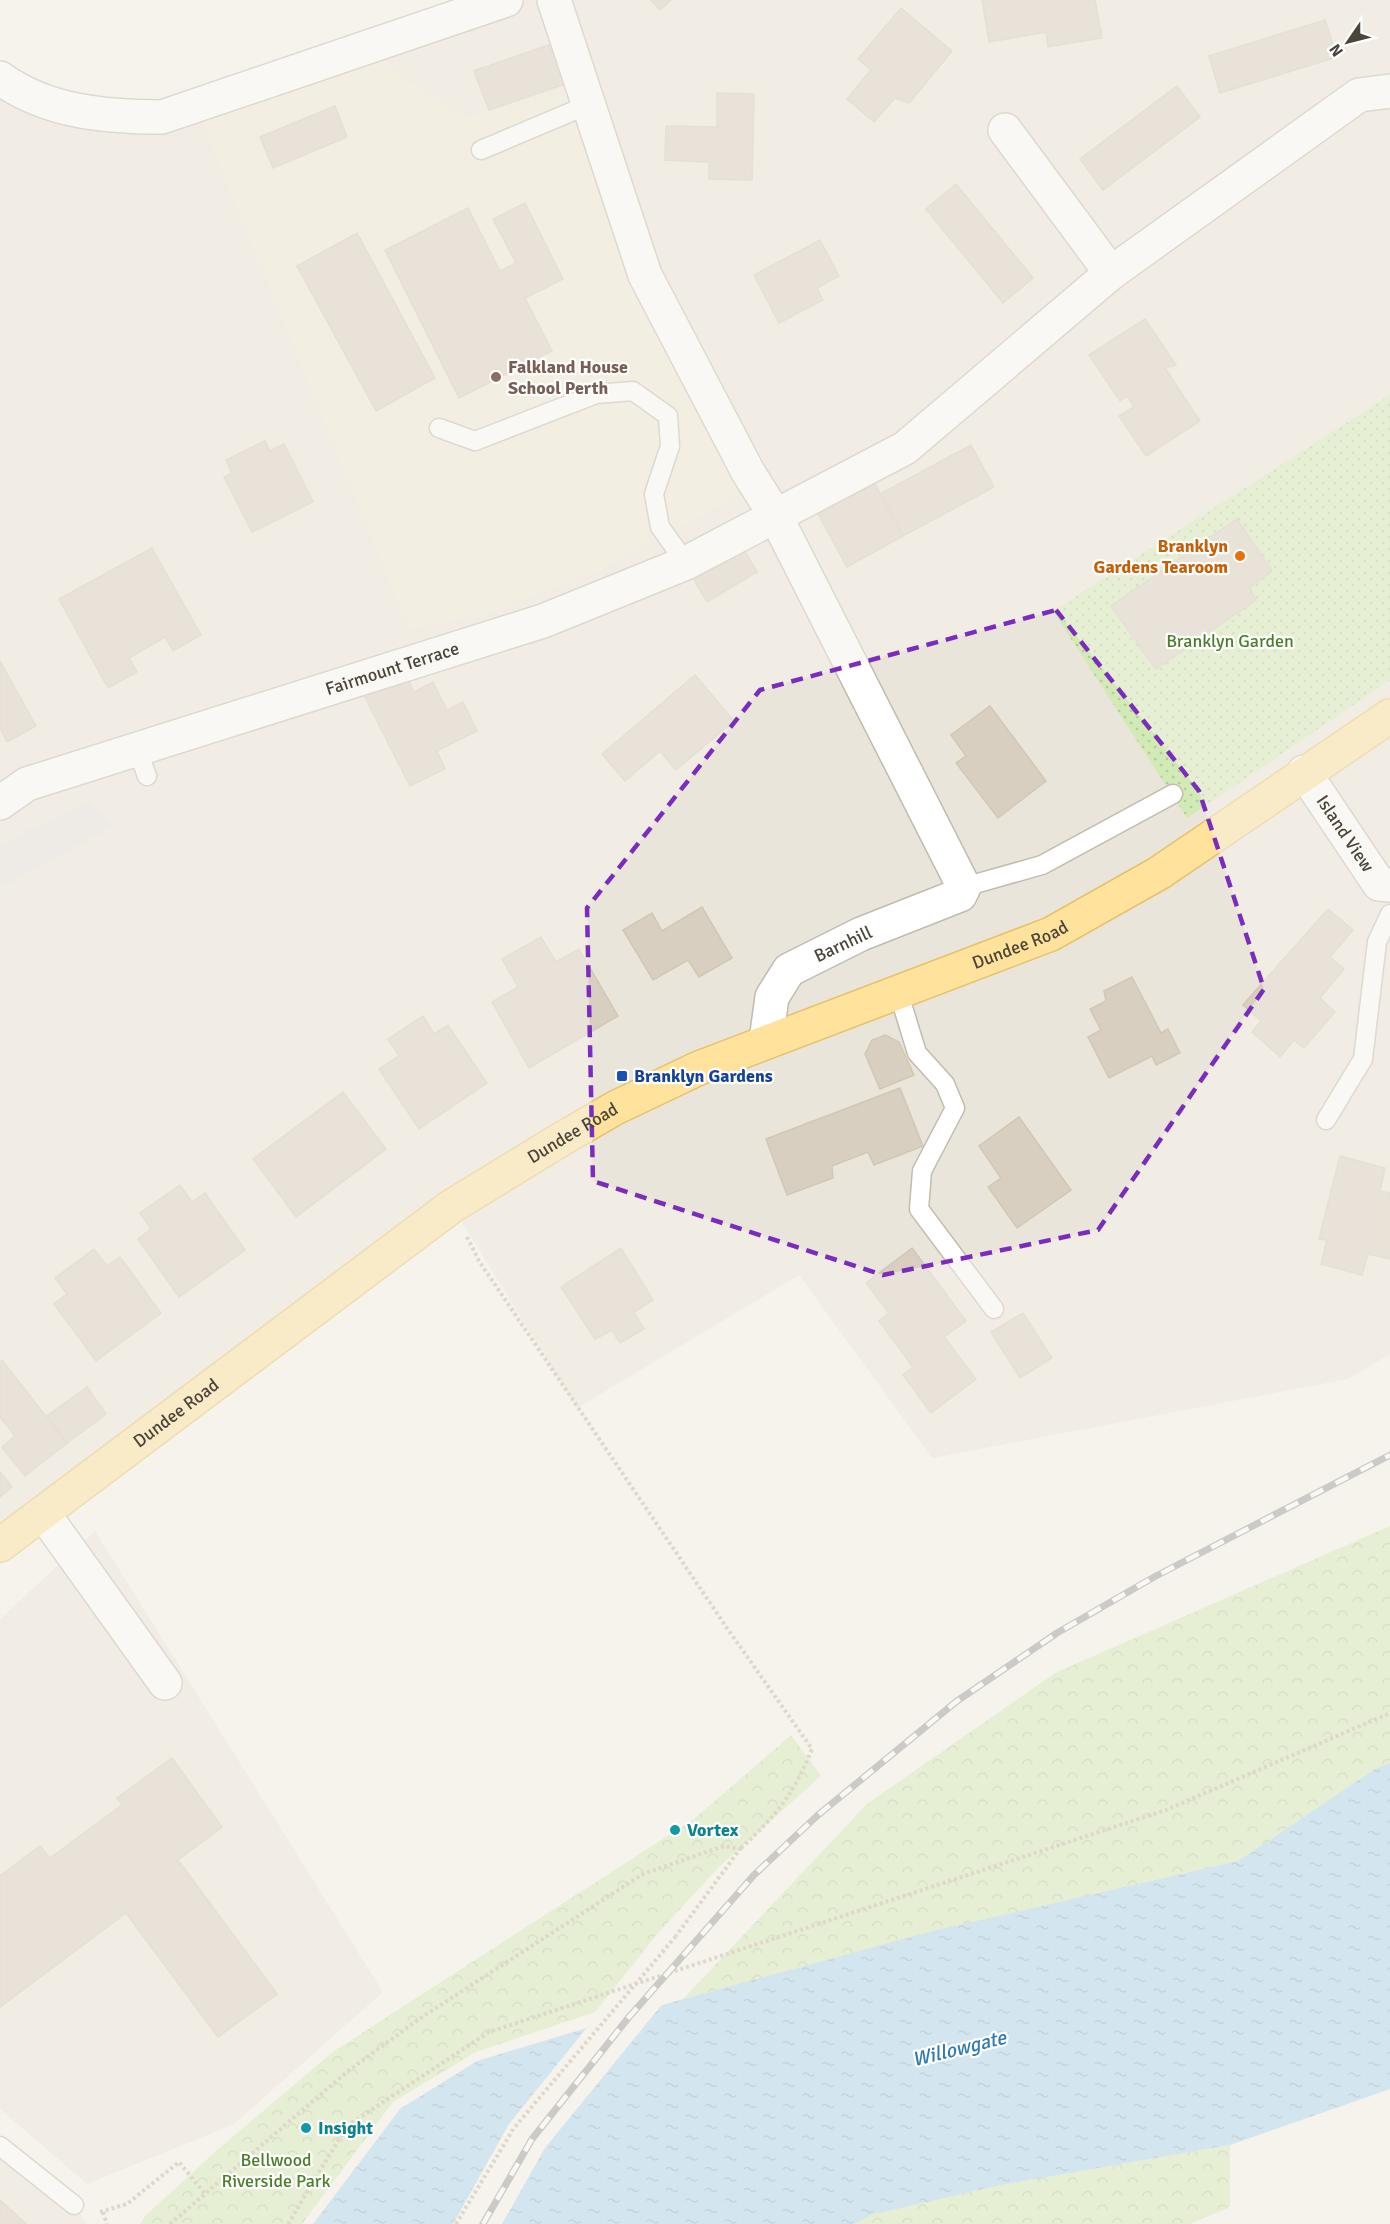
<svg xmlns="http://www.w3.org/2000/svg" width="1390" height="2224" font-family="Signika,sans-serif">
<defs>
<pattern id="forest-crowns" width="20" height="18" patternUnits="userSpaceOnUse" patternTransform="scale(1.5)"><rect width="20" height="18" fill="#d2eab5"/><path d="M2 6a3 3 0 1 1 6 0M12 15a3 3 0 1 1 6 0" fill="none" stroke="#b6ca9c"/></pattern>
<pattern id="garden-dots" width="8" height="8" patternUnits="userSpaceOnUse" patternTransform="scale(1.5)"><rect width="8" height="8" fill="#d2eab5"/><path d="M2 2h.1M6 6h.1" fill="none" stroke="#b6ca9c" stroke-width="1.8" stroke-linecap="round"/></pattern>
<pattern id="water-ripples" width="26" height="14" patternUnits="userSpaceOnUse" patternTransform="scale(1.5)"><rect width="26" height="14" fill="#a9d4f2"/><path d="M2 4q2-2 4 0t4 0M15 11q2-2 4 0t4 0" fill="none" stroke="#8caec5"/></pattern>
</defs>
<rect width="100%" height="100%" fill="#f6f3ec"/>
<g fill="#eae5da">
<polygon points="462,0 1390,0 1390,1354 1348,1379 932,1458 799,1275 577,1408 452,1206 0,1545 0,78 115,117"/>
<polygon points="95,1531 383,1992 234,2124 87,2184 0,2109 0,1619"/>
<polygon points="0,2146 74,2205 87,2224 0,2224"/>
</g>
<polygon fill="#efe8d6" points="379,52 390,70 468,118 572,85 747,491 595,573 487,614 409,630 199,115"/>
<g fill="url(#forest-crowns)">
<polygon points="1390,1526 1390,1763 1375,1769 1238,1861 683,1999 867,1804 1055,1673"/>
<polygon points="791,1735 821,1776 718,1868 658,1933 595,2012 476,2052 393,2102 302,2224 140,2224 145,2216 216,2151 334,2051 694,1819"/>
<polygon points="1230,2145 1230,2207 1190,2224 855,2224 871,2215 1001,2185"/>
</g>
<polygon fill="url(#garden-dots)" points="1390,395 1390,680 1187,818 1053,611"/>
<polygon fill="#e5e3e0" points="90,802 114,826 0,888 0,848 31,829"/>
<polygon fill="url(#water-ripples)" points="1390,1763 1390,2089 1230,2145 1001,2185 871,2215 855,2224 313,2224 400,2109 477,2061 683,1999 933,1931 1238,1861 1375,1769"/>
<polygon fill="#f6f3ec" points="664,2002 545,2148 502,2224 453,2224 509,2124 589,2025"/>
<g fill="#d8cfc1" stroke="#d3c7b4" stroke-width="1.5">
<polygon points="651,0 671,0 660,10"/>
<polygon points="982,0 1095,0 1102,38 1048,47 1046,32 989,42"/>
<polygon points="901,8 952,51 909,103 895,98 874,122 847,99 871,70 858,59"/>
<polygon points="1325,20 1337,57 1220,93 1209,56"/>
<polygon points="554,43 568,83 489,110 474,71"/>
<polygon points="1177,86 1200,117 1103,190 1080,159"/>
<polygon points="717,93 754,94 752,180 709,179 709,162 665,160 666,126 717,127"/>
<polygon points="335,106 347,137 273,168 260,137"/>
<polygon points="956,184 1033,278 1003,303 926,209"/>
<polygon points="525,203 563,279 525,298 552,351 459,398 385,250 468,208 500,271 516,263 493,219"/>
<polygon points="357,233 435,378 376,411 297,266"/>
<polygon points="820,240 839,276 817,288 823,300 779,323 754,275"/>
<polygon points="1145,319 1176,365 1165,368 1200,421 1146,456 1119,416 1134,407 1127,396 1120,401 1089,355"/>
<polygon points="265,441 270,451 284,444 313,502 252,532 224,477 232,473 226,460"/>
<polygon points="971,445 994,487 903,536 880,494"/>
<polygon points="874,482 903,536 847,567 817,512"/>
<polygon points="1237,519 1272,571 1249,588 1256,600 1156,669 1111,606"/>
<polygon points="741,545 757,572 707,602 691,575"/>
<polygon points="152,548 201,635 173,651 165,637 129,658 137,672 108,688 59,599"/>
<polygon points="0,661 36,726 7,742 0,728"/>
<polygon points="695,675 734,721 676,770 660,751 625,781 602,754"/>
<polygon points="406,676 414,692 433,682 447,710 463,702 477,731 437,751 445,769 410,786 365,697"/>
<polygon points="990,706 1046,781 998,818 956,763 966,756 951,735"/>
<polygon points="702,907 732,958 699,977 688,960 653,980 623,930 652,913 662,931"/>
<polygon points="1328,909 1353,930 1330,957 1344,969 1320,998 1335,1012 1304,1048 1294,1040 1280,1057 1252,1032 1261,1021 1243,1005"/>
<polygon points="541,937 556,962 579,949 618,1016 529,1068 492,1002 518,987 502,959"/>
<polygon points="1132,977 1161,1033 1168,1029 1180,1053 1156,1065 1152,1056 1109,1078 1088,1037 1101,1030 1090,1009 1106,1001 1104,991"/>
<polygon points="423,1016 434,1034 448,1025 487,1083 419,1129 379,1069 399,1056 388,1039"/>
<polygon points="885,1035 899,1042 914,1075 880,1089 865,1054 872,1040"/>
<polygon points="900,1088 923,1146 874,1165 868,1152 832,1166 833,1178 787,1195 766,1139"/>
<polygon points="343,1092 386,1149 296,1217 253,1159"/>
<polygon points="1019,1117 1071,1190 1017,1228 988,1187 1001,1178 979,1146"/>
<polygon points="1340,1156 1385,1168 1380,1191 1390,1193 1390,1259 1368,1254 1362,1275 1321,1264 1327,1240 1319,1239"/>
<polygon points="180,1185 192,1202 205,1193 245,1250 179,1297 138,1239 151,1229 140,1213"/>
<polygon points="621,1248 653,1300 634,1312 644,1329 620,1343 612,1330 595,1339 561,1287"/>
<polygon points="912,1248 966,1321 944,1337 976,1379 931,1413 903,1375 913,1367 879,1321 889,1313 866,1283"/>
<polygon points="94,1249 107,1266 120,1257 161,1313 96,1361 54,1304 67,1294 55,1278"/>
<polygon points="1023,1313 1052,1358 1020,1378 991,1332"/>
<polygon points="2,1360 67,1443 25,1476 2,1447 15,1436 0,1417 0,1362"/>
<polygon points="87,1387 106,1414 67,1443 47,1416"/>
<polygon points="0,1472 12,1487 0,1497"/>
<polygon points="172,1758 222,1827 178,1860 277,1994 218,2037 126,1913 0,2007 0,1876 40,1846 50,1858 122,1805 117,1798"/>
<polygon points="0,2200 26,2224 0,2224"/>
</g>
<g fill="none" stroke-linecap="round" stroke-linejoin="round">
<defs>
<g id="lane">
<polyline points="481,150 590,104"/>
<polyline points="439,428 475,441 596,394 633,391 668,416 670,446 654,494 660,527 686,563"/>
<polyline points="137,749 147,776"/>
<polyline points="964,887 1042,865 1173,794"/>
<polyline points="898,991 917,1053 945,1084 955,1108 922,1171 919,1209 994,1309"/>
<polyline points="1326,1120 1363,1059 1377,942 1390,914"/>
<polyline points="0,2146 74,2205"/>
</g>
<g id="street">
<polyline points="554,0 645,275 748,472 775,515 964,887 960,895 861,934 789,970 772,997 766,1041"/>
<path d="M0,78C47,112 106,117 162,117L506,0"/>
<polyline points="1005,130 1111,273"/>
<path id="s1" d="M1304,772L1379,884L1390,885"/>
<path id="s2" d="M0,803L27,784L543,621L686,563L905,448L1111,273L1359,95L1390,91"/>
<polyline points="43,1513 165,1683"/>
</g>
<g id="primary">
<path id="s3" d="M0,1545L452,1206L560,1140L615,1108L699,1068L1051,934L1159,873L1390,716"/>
</g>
</defs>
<use href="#lane" stroke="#c2bbae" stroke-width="21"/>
<use href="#street" stroke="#c2bbae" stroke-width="36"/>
<use href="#primary" stroke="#e6c16a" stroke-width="36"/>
<g stroke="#c4b79f" stroke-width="4" stroke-dasharray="3 3" stroke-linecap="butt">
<path d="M467,1237L479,1261L727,1628L812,1749C794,1794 775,1817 740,1849"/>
<polyline points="100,2212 127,2204 179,2162 205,2194"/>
<polyline points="103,2212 107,2224"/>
<polyline points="170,2224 348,2071 422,2017 643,1874 724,1846 740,1849 676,1936"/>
<polyline points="288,2224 347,2126 489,2032 1166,1810 1390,1713"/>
</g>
<use href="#lane" stroke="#fff" stroke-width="18"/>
<use href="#street" stroke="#fff" stroke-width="33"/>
<use href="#primary" stroke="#ffe39c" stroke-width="33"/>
<defs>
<polyline id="rail" points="483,2224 532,2139 629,2017 754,1875 818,1815 957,1701 1057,1633 1154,1577 1390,1455"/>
</defs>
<use href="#rail" stroke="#9a9a9a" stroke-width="7"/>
<use href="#rail" stroke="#fff" stroke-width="4.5" stroke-dasharray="14" stroke-linecap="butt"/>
<polyline stroke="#c4b79f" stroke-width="4" stroke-dasharray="3 3" stroke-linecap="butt" points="456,2224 514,2128 676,1936"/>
</g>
<path d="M0 0H1390V2224H0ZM1056,610L1199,791L1264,989L1098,1230L883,1275L593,1181L587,908L760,690Z" fill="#f6f3ec" fill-opacity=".55" fill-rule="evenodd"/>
<path fill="none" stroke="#7b2cbf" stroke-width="4.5" stroke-dasharray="12 8" stroke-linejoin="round" d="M1056,610L1199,791L1264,989L1098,1230L883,1275L593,1181L587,908L760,690Z"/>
<circle fill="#8d6e63" stroke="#fff" stroke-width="2" cx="496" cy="377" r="6"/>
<circle fill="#e8710a" stroke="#fff" stroke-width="2" cx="1240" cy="556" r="6"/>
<rect fill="#1a4fb4" stroke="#fff" stroke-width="2" x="616" y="1070" width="12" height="12" rx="3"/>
<g fill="#0f9aa8" stroke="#fff" stroke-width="2">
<circle cx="675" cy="1830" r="6"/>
<circle cx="306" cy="2128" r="6"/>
</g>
<g text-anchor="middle" stroke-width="4.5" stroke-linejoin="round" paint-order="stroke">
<g font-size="18" font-weight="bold" fill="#785e54" stroke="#fff" text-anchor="start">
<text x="508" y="373">Falkland House<tspan x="508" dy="21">School Perth</tspan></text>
</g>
<g font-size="18" font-weight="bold" fill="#c56008" stroke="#fff" text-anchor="end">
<text x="1228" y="552">Branklyn<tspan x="1228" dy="21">Gardens Tearoom</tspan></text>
</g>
<g font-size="18" fill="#4a7f2a" stroke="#fff">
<text x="1230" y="647">Branklyn Garden</text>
<text x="276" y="2166">Bellwood<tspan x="276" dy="21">Riverside Park</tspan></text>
</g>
<g font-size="18" fill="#4b4439" stroke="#fff">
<text dy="6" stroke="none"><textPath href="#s2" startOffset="416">Fairmount Terrace</textPath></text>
<text dy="6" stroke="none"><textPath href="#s1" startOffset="74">Island View</textPath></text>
<text transform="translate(843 944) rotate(-25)" y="6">Barnhill</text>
<text dy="6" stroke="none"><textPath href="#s3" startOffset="1192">Dundee Road</textPath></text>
<text dy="6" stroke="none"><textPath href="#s3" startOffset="706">Dundee Road</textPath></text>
<text dy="6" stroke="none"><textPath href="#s3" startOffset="220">Dundee Road</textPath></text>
</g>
<g font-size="18" font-weight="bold" fill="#164399" stroke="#fff" text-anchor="start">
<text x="634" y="1082">Branklyn Gardens</text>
</g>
<g font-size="18" font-weight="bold" fill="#0d838f" stroke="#fff" text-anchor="start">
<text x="687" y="1836">Vortex</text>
<text x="318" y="2134">Insight</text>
</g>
<g font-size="20" font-style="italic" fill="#2e7ab2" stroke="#fff">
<text transform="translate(959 2048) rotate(-14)" y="7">Willowgate</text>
</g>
</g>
<g transform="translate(1348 42) rotate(235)" stroke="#ffffff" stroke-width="4.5" paint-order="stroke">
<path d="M0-4.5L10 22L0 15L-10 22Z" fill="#4b4439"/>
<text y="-9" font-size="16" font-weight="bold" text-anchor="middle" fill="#4b4439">N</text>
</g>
</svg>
